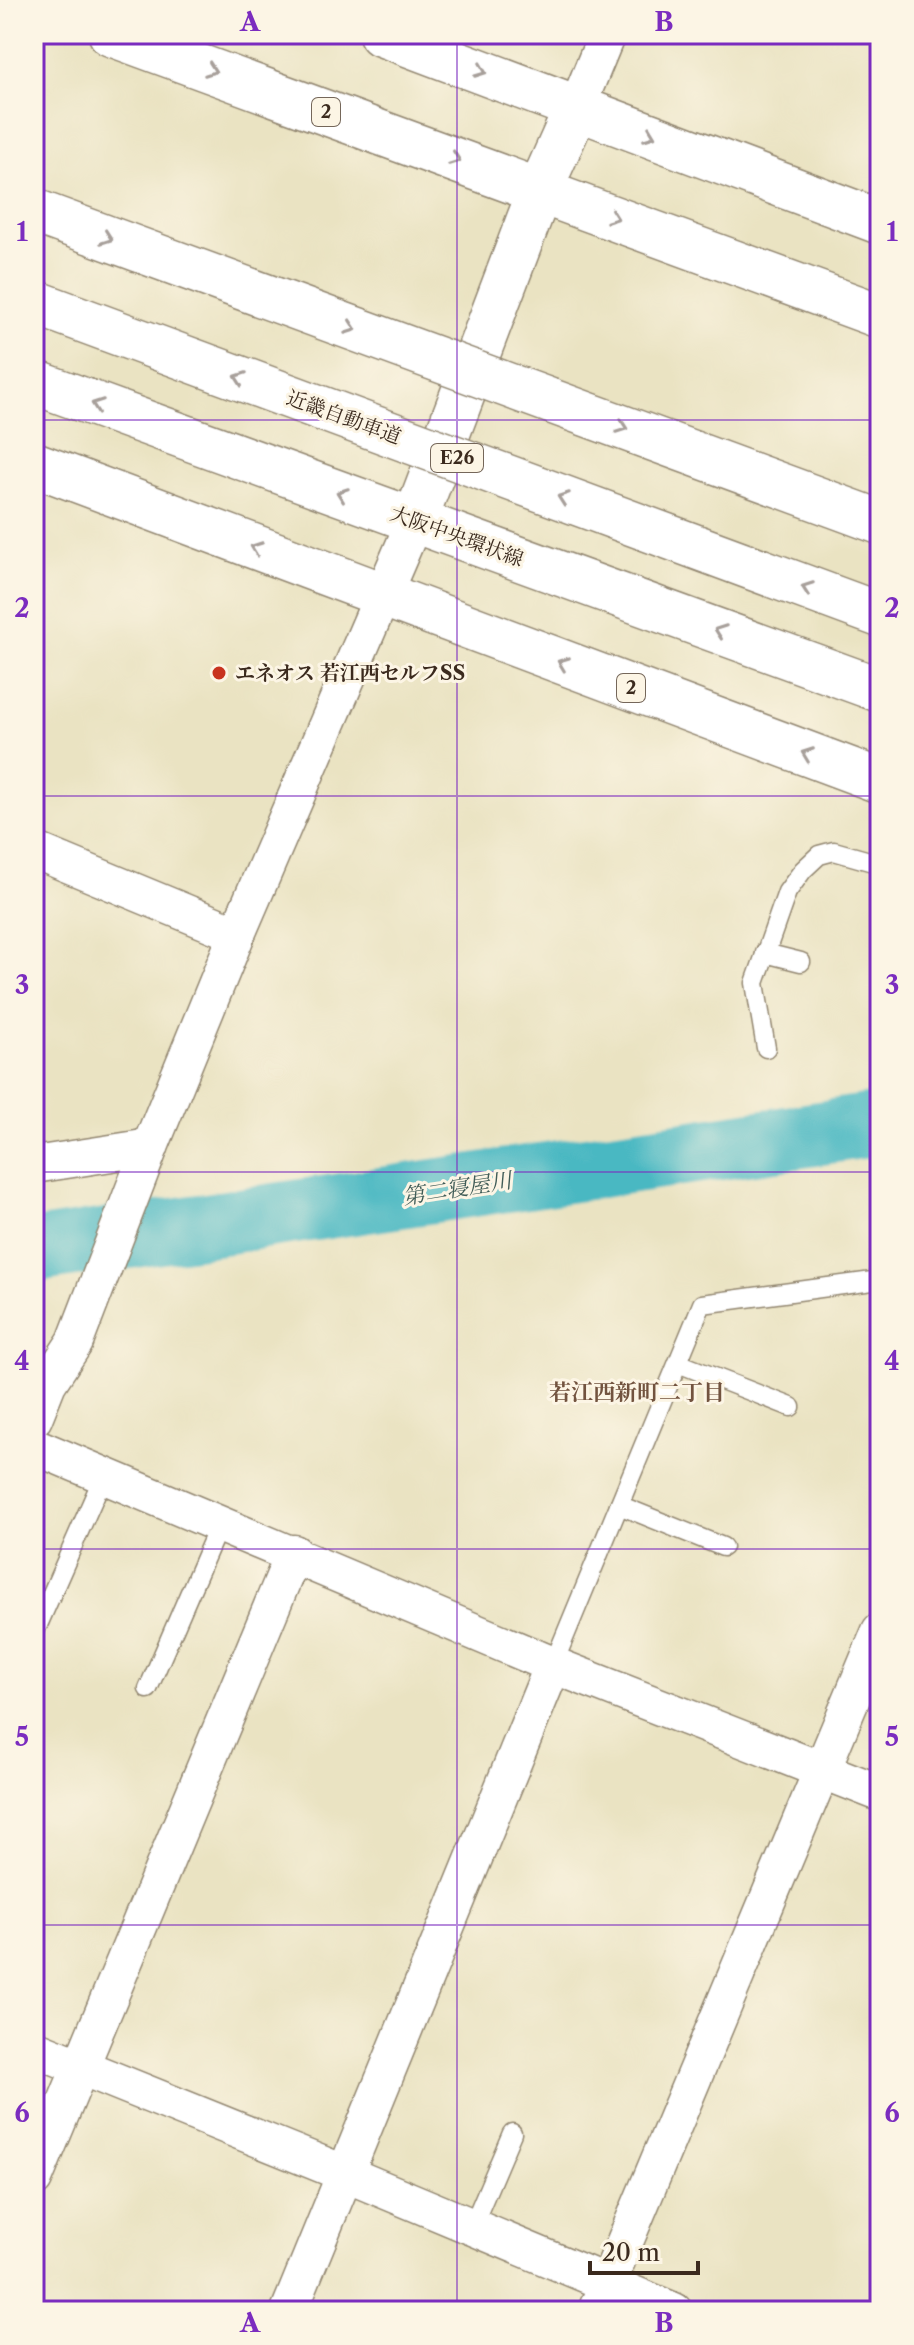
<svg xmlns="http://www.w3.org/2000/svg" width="914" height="2345" font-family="'Libre Caslon Text','Noto Serif JP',serif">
<rect width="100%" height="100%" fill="#fcf5e5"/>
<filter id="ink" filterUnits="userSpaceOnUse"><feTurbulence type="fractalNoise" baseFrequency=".0125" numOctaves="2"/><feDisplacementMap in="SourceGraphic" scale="16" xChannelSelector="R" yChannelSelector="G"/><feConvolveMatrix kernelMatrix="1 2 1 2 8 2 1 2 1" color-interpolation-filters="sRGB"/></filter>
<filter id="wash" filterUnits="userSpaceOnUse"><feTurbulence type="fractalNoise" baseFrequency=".006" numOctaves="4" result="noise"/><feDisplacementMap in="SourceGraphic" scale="32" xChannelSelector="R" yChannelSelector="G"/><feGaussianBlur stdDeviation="1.8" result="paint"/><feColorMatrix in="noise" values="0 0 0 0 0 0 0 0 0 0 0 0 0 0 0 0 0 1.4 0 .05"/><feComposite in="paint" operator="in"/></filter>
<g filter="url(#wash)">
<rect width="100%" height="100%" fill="#eae3c2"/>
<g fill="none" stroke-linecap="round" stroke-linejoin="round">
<polyline stroke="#49b8c2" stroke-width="64" points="34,1251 880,1124"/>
</g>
</g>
<g filter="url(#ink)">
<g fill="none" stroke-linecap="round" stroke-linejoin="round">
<defs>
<g id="service">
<polyline points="765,953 801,962"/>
<polyline points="766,1048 755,983 787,892 803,870 819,855 834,851 880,864"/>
<polyline points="678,1363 791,1407"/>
<polyline points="619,1505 723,1547"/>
<polyline points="38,1625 104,1475"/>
<polyline points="553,1665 702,1304 880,1280"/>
<polyline points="148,1689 220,1523"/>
<polyline points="472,2227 512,2133"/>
</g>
<g id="minor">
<polyline points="577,107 607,34"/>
<polyline points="34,850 237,934"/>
<polyline points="34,1165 150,1147"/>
<polyline points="34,1418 48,1383 75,1342 150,1147 237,934 415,520"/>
<polyline points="34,1446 553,1665 880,1793"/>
<polyline points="34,2048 346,2174 674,2311"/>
<polyline points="34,2179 294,1553"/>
<polyline points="289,2311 553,1665"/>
<polyline points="596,2311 880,1631"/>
</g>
<polyline id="tertiary" points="415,520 540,190 577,107"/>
<g id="primary">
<polyline points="111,34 880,316"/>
<polyline points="381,34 880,222"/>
<polyline points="34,382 880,690"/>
<polyline points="34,464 880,781"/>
</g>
</defs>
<use href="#service" stroke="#928670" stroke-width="21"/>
<use href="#minor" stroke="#928670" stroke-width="39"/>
<use href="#tertiary" stroke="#928670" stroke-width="47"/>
<use href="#primary" stroke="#928670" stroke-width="47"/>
<use href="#service" stroke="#fff" stroke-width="18"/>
<use href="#minor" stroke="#fff" stroke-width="36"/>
<use href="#tertiary" stroke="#fff" stroke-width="44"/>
<use href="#primary" stroke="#fff" stroke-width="44"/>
<defs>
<g id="motorway-bridge">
<polyline points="34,211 880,522"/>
<polyline points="34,302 880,615"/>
</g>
</defs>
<use href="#motorway-bridge" stroke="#928670" stroke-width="47" stroke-linecap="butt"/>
<use href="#motorway-bridge" stroke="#fff" stroke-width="44"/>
</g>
<defs><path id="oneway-chevron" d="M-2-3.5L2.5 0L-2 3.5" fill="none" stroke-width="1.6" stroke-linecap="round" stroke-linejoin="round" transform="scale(2)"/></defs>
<g stroke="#a79f9a">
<use href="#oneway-chevron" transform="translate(211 70) rotate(20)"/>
<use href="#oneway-chevron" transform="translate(481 71) rotate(21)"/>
<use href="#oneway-chevron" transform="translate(650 135) rotate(21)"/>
<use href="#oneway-chevron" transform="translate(455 159) rotate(20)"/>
<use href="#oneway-chevron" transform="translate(613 217) rotate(20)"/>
<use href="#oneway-chevron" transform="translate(107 238) rotate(20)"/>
<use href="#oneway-chevron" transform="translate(351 328) rotate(20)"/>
<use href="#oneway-chevron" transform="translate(240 378) rotate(-160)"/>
<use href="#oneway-chevron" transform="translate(97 405) rotate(-160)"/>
<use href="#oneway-chevron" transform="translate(622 427) rotate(20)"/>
<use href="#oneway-chevron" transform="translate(342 494) rotate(-160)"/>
<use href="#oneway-chevron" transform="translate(563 498) rotate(-160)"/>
<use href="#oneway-chevron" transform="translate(256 548) rotate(-159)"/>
<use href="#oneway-chevron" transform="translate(807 588) rotate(-160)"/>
<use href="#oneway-chevron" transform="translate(720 631) rotate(-160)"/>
<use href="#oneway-chevron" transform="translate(563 663) rotate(-159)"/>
<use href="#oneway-chevron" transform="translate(807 754) rotate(-159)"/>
</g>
</g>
<path fill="none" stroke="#7b2cbf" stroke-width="2" stroke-opacity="0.55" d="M457,34V2311M34,420H880M34,796H880M34,1172H880M34,1549H880M34,1925H880"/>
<circle fill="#c8321e" stroke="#fcf5e5" stroke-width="3" cx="219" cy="673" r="8"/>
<g text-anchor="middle" stroke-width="6" stroke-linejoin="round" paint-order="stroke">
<g fill="#fcf5e5" stroke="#75675a" stroke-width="2">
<rect x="312" y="98" width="28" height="28" rx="6"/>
<rect x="431" y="444" width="52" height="28" rx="6"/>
<rect x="617" y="674" width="28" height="28" rx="6"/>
</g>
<g font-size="18" font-weight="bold" fill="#3b2a1e">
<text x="326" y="118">2</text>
<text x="457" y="464">E26</text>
<text x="631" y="694">2</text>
</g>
<g font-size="20" fill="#3b2a1e" stroke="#fcf5e5">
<text transform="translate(344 417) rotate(20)" y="7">近畿自動車道</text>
<text transform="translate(457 536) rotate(20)" y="7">大阪中央環状線</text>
</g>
<g font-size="20" font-weight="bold" fill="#3b2a1e" stroke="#fcf5e5" text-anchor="start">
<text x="235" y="680">エネオス 若江西セルフSS</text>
</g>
<g font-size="22" font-style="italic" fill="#405c57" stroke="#fcf5e5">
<text transform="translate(457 1188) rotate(-9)" y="8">第二寝屋川</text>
</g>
<g font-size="22" font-weight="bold" fill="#72533f" stroke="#fcf5e5">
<text x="637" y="1400">若江西新町二丁目</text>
</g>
</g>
<rect width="914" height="2345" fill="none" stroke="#fcf5e5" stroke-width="88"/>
<path d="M590 2261v12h108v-12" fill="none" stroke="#3b2a1e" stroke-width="4"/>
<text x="602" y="2261" font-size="24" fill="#3b2a1e" stroke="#fcf5e5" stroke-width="6" paint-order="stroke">20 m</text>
<rect x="44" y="44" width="826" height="2257" fill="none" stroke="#7b2cbf" stroke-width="3"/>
<g font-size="26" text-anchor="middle" font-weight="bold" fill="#7b2cbf">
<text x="250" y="31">A</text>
<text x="664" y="31">B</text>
<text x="22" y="241">1</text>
<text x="892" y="241">1</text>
<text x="22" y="617">2</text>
<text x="892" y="617">2</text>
<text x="22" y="994">3</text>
<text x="892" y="994">3</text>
<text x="22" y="1370">4</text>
<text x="892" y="1370">4</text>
<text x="22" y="1746">5</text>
<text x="892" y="1746">5</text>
<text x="22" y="2122">6</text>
<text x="892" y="2122">6</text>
<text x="250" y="2332">A</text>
<text x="664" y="2332">B</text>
</g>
</svg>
